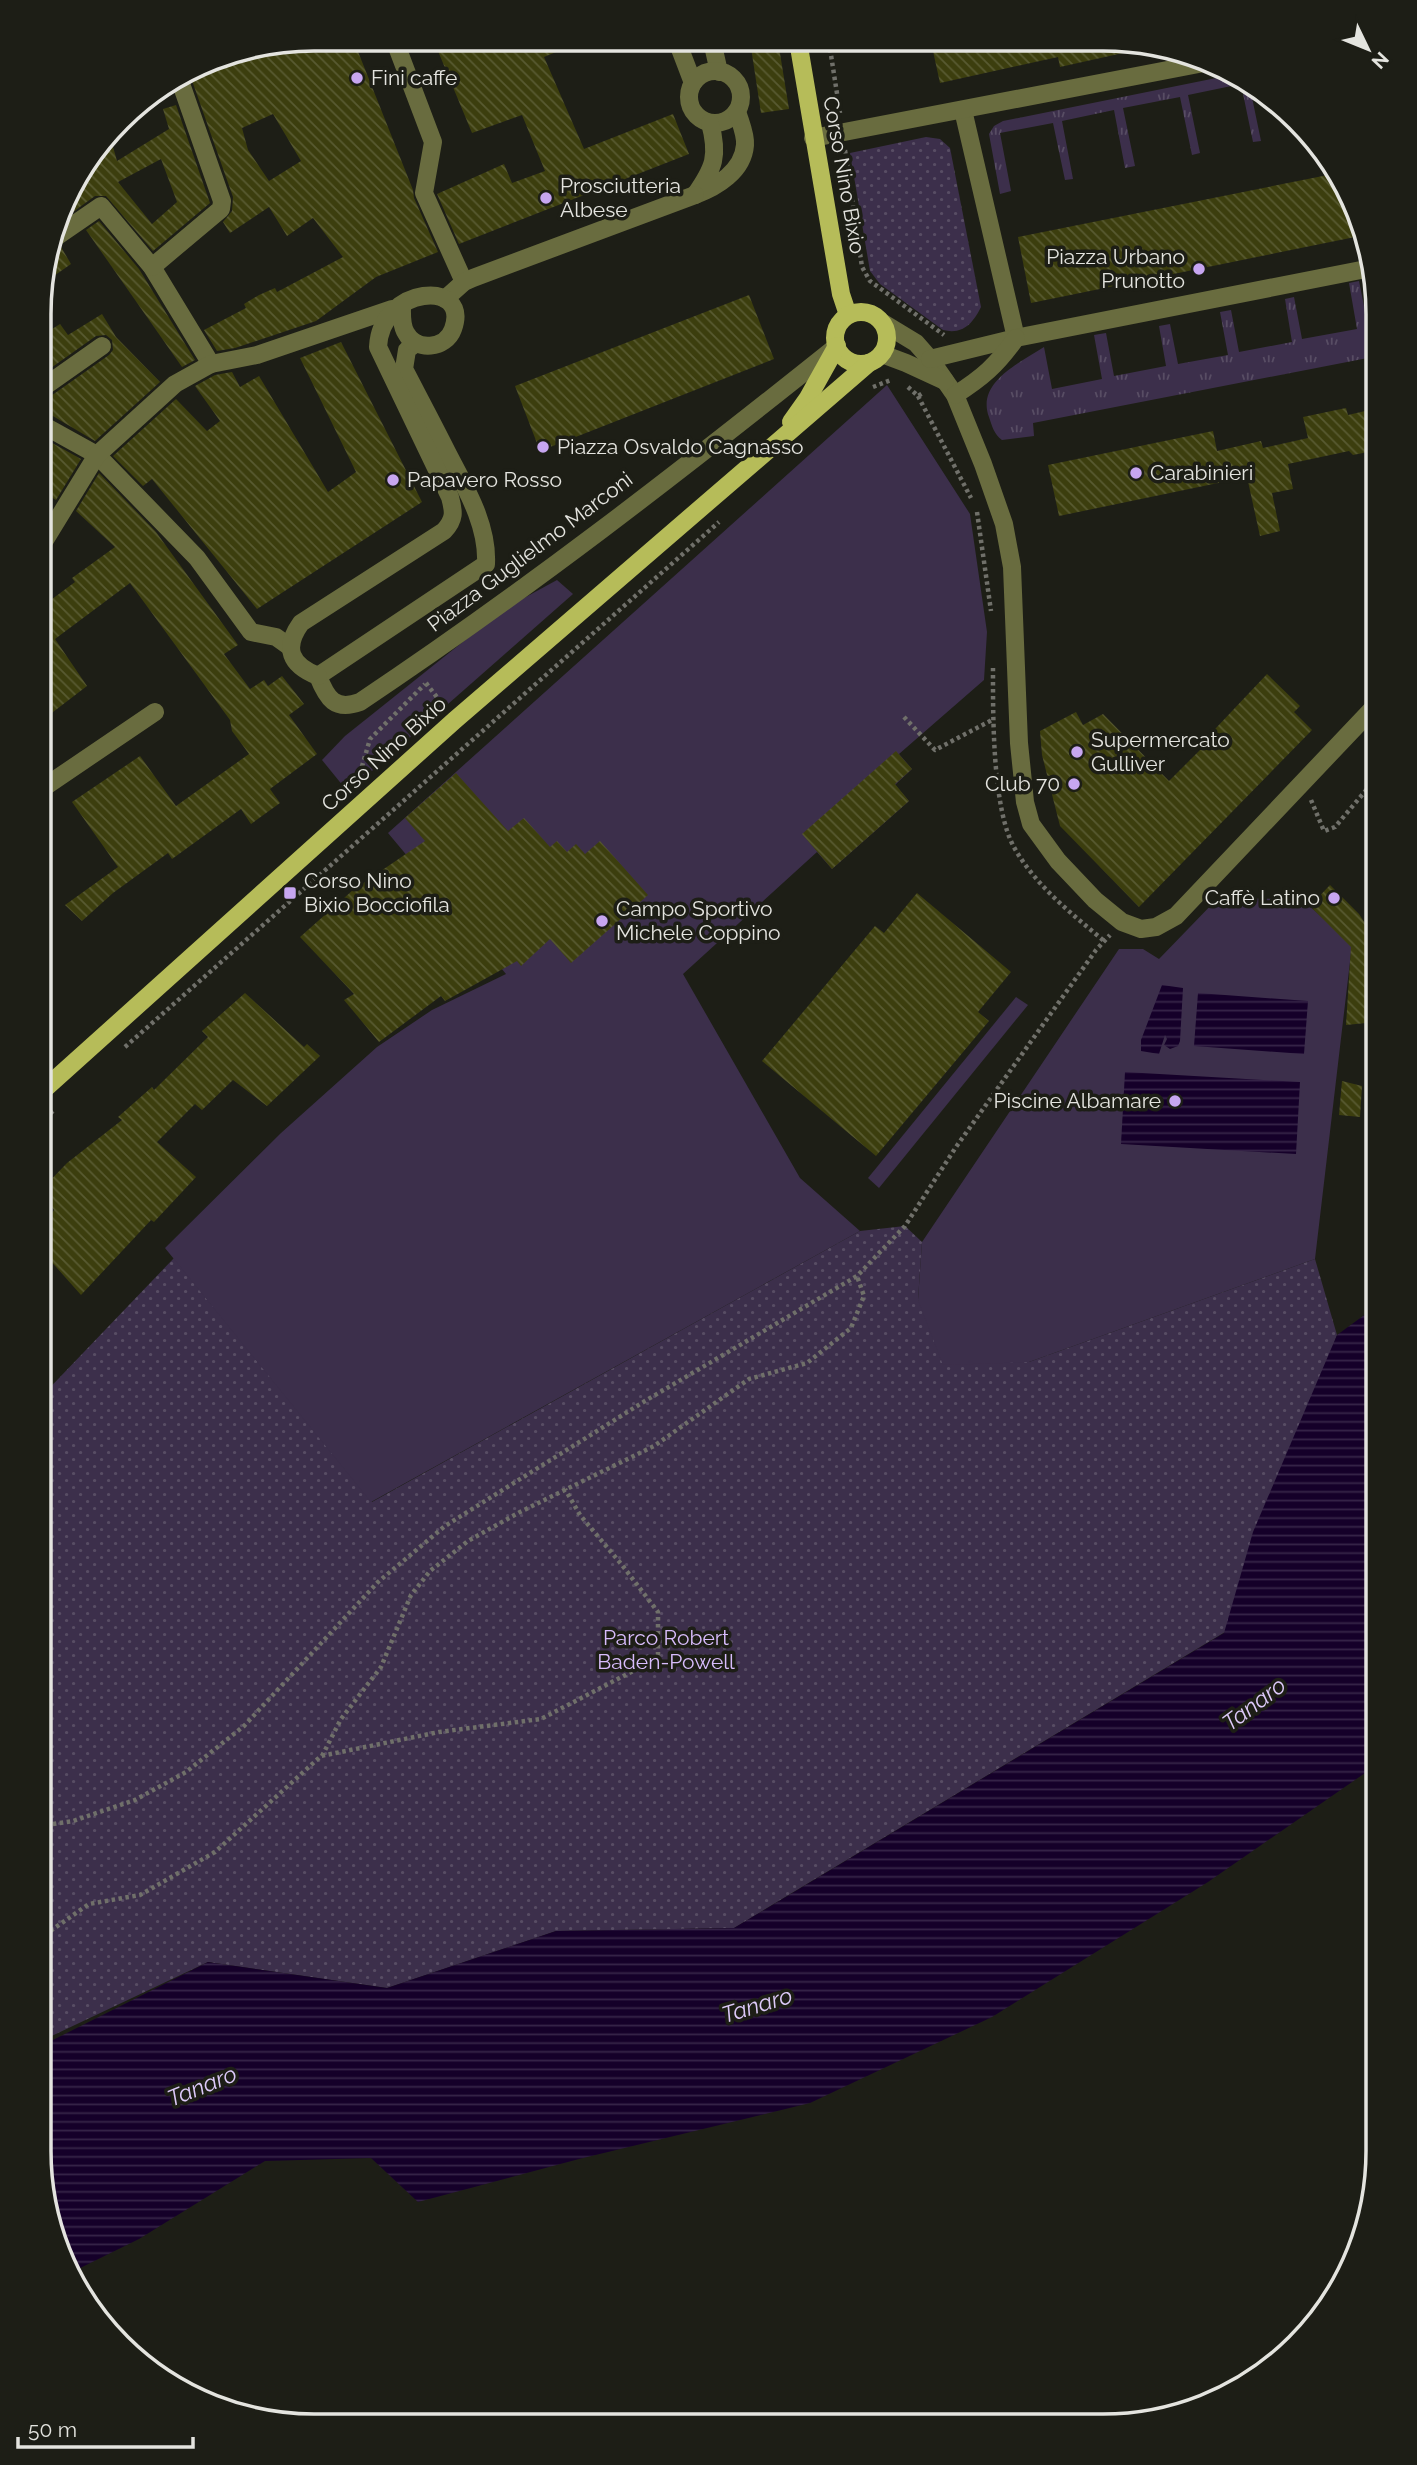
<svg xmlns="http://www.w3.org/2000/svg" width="1417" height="2465" font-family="Raleway,sans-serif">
<defs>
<pattern id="grass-tufts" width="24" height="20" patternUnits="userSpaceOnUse" patternTransform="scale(1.75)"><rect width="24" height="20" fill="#3c2f4b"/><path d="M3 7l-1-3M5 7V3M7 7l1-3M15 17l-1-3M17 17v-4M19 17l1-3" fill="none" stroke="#584d64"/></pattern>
<pattern id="park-dots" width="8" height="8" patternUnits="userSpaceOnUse" patternTransform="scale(1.75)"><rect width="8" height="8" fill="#3c2f4b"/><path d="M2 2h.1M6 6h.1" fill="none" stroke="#584d64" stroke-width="1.8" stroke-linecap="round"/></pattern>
<pattern id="water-rules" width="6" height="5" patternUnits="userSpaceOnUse" patternTransform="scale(1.75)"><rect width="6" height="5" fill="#150029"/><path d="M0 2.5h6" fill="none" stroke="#372548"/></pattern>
<pattern id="building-back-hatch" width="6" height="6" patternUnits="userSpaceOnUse" patternTransform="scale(1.75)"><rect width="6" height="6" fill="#3c3e0e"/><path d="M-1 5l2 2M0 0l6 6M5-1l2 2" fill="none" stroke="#585a31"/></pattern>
</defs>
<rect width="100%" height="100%" fill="#1d1e16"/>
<g fill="url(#grass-tufts)">
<polygon points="1236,74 1249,83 1261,141 1253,142 1241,84 1188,95 1200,153 1192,155 1180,97 1123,108 1135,166 1125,168 1114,110 1062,121 1073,179 1065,180 1053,123 1000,133 1011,191 1000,194 989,134 994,126 1003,121"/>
<path d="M1359,281L1368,326L1378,324V356L1033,423L1034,436L1002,440C994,434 992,426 989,417C976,382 1020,363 1044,347L1052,389L1102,379L1094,335L1106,333L1114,376L1166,366L1159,326L1170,324L1178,364L1228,355L1220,312L1231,310L1239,352L1292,342L1285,299L1294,297L1302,339L1357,329L1349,283Z"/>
</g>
<g fill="url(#park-dots)">
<path d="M926,137L940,139L950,148L981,307C973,323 963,335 943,330L880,284L870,271L850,153Z"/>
<polygon points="905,1226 922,1242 918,1300 1029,1362 1315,1259 1337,1335 1225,1632 734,1928 556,1931 387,1988 208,1962 39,2042 39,1399 174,1258 372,1502 860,1231"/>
</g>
<g fill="#3c2f4b">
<polygon points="887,385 970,514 987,632 984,680 899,754 912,769 895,785 909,801 832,869 817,852 683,974 800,1178 860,1231 371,1502 165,1248 281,1133 377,1047 432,1010 506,974 388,833"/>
<polygon points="557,580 573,594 348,792 322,760 345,736 504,609"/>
<polygon points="1218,898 1302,899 1352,945 1315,1259 1029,1362 943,1365 918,1300 922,1242 1119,949 1143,949 1159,959"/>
<polygon points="1016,997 1028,1005 879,1188 868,1178"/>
</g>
<g fill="url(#water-rules)">
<polygon points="1162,985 1183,988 1180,1041 1178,1046 1170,1049 1164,1045 1167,1039 1165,1035 1159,1054 1141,1051 1141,1040"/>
<polygon points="1198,993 1308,1001 1304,1054 1194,1046"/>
<polygon points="1125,1072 1300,1082 1296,1154 1121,1144"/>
<polygon points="1378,1305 1378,1764 1208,1882 992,2017 810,2103 579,2159 418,2202 371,2158 265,2161 139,2239 70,2273 53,2240 39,2151 39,2047 208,1962 387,1988 556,1931 734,1928 1224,1633 1253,1532 1337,1335"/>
</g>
<g fill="url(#building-back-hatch)" fill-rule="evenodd">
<path d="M317,39H353L413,190L414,198L438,252L376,277L316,321L235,348L217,351L204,330L246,308L244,304L259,295L275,288L277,292L343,257L313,218L287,236L269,207L230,233L223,222L232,211L233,197L189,72L209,59L287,44L290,51ZM273,114L301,161L269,181L248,150L242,128Z"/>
<polygon points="433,39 585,40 544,57 584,149 673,114 689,154 459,244 437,194 504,164 512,183 545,171 522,115 472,133"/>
<polygon points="750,41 778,41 789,109 761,113"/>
<polygon points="931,42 1132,44 1132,51 1060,67 1058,57 940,83"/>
<path d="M176,105L210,203L153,251L106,196H95L73,212L64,200L67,192L110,136L117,161L169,129L163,109ZM161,159L177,202L152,224L118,182Z"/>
<polygon points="1338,173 1364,225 1365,235 1031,303 1018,237"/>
<polygon points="99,221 139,269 195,360 182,367 86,230"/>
<polygon points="61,247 71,264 41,285 50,250"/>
<polygon points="749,295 774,359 540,451 515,386"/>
<polygon points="102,314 116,337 160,382 95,441 41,409 41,400 48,398 109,355 113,350 112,340 106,335 96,336 41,375 41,336 60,324 68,335"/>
<polygon points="341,342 422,502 257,609 152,479 143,486 113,456 176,399 207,431 220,421 195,386 215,375 232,372 240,387 259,376 328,492 356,472 300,358"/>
<polygon points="1346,408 1348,415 1378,408 1378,450 1353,455 1349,451 1288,464 1293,489 1272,493 1280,531 1260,536 1247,477 1059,516 1048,465 1213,431 1217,451 1261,441 1263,448 1308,438 1303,417"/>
<polygon points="45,439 81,459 56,500 41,491 41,447"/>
<polygon points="99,473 156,532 238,645 224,654 250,689 264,680 268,686 282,676 304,704 289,715 317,754 270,789 280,803 251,824 241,809 172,859 168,853 113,893 82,921 65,905 118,867 72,802 140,756 176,806 249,754 232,731 230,720 130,583 55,639 87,686 40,722 40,608 75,582 72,578 115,547 76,511"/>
<polygon points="1267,674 1300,706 1294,712 1312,730 1139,907 1060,826 1042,755 1040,731 1076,712 1083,725 1103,714 1169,781 1202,748 1199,746"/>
<polygon points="896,751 912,769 895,784 909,801 832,869 802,834"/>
<polygon points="456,773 508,831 524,818 550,847 557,841 567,852 576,844 585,854 600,841 648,895 571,963 550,939 521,966 517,961 445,1001 441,996 379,1042 344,1000 354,994 300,937 353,890 425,841 405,818"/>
<polygon points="1330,885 1359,914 1378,943 1376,1001 1369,1000 1366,1023 1346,1025 1351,947 1310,906"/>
<polygon points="917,893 1011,972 978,1012 989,1021 876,1156 762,1061 875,926 884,933"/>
<polygon points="245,993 304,1047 307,1044 320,1056 267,1106 233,1080 202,1110 195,1104 157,1142 196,1177 154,1222 151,1220 81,1295 40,1249 40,1232 54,1210 40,1191 67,1163 122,1120 118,1117 152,1087 154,1090 208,1037 202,1031"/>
<polygon points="1342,1081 1362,1086 1360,1117 1339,1115"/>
</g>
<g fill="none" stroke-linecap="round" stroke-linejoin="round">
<g stroke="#70706a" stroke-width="4.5" stroke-dasharray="3.5 3.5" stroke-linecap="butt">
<polyline points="829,42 840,113"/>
<polyline points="845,150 862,267 870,281 944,335"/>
<polyline points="873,387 891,380"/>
<polyline points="908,387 918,396 923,393"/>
<polyline points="918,396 971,498"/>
<polyline points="977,512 991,611"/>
<path d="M993,668C993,714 992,810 1015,849C1037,887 1071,913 1104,941"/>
<polyline points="426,683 443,705"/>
<polyline points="904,717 935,750 992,720"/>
<polyline points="358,780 370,739 425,684"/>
<polyline points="1311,800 1324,831 1335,827 1378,776"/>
<polyline points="125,1047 719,522"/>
<polyline points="40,1122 53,1111"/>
<polyline points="322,1756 341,1719 381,1667 411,1595 430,1571 468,1541 520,1512 654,1446 749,1379 807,1363 851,1328 864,1296 857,1276"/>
<polyline points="39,1826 73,1821 135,1800 186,1772 244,1726 378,1582 445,1526 645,1401 857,1276 905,1226 956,1147 1096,950 1110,935"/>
<polyline points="39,1939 89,1904 140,1895 215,1852 321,1756 439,1732 541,1719 658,1658 658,1612 622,1565 580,1515 565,1489"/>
</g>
<g stroke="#696c3f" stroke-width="18">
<polyline points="394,39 433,142 424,193 464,282"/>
<polyline points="677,41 693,83"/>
<polyline points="712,41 719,72"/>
<circle cx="715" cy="97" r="26"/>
<polyline points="963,110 1016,338"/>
<path d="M710,123C719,156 714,168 695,195C717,187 743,171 745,145C746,134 740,122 737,111"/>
<polyline points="813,138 1209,62"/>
<polyline points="53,239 101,206 152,267 211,364"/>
<polyline points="152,267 221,209 222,201 179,78"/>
<polyline points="445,299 464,282 473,278 695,195"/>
<polyline points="883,323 916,343 930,359 955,395 983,464 1004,524 1012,567 1019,743 1025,802 1031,824 1058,861 1095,900 1122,922 1141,929 1156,927 1176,916 1378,703"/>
<path d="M416,343L407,350L404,369C418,396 433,424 447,452C465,487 488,524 486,564L318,676C327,699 335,711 360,702C525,592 682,470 837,346"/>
<polyline points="882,354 906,363 945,381"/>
<polyline points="930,359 1016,338 1371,268"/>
<polyline points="41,389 102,346"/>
<path d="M955,395C982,378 997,365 1016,338"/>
<polyline points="41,424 97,455 197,558 251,632 276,637 290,647"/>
<polyline points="40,548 97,455 175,384 211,364 257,355 392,309"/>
<path d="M318,676C290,665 283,648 301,623L444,531C455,519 454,512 450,497L378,347C381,285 471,279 453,329C446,349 416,352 406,333C401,325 402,315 402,306"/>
<polyline points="40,790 155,712"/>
</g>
<g stroke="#b6bc59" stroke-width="18">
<polyline points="798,41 841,294 848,315"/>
<circle cx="861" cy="338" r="26"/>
<polyline points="791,422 808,398 837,346"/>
<polyline points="40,1093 455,720 869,363"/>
</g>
</g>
<g fill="#c7a6f0" stroke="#1d1e16" stroke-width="2.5">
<circle cx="357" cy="78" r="7"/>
<circle cx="546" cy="198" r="7"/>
<circle cx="1199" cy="269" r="7"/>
<circle cx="543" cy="447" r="7"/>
<circle cx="1136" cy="473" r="7"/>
<circle cx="393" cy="480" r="7"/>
<circle cx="1077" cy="752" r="7"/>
<circle cx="1074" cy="784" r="7"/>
<rect x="283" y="886" width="14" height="14" rx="3.5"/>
<circle cx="1334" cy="898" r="7"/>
<circle cx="602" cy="921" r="7"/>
<circle cx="1175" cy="1101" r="7"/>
</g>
<g text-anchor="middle" stroke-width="7" stroke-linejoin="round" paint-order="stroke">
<g font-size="21" fill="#e4e4df" stroke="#1d1e16" text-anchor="start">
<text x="371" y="85">Fini caffe</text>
<text x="560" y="193">Prosciutteria<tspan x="560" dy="24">Albese</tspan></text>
<text x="1185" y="264" text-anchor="end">Piazza Urbano<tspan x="1185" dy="24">Prunotto</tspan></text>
<text x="557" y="454">Piazza Osvaldo Cagnasso</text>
<text x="1150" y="480">Carabinieri</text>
<text x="407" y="487">Papavero Rosso</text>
<text x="1091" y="747">Supermercato<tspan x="1091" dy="24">Gulliver</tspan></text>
<text x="1060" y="791" text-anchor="end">Club 70</text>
<text x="304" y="888">Corso Nino<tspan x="304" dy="24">Bixio Bocciofila</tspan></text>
<text x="1320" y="905" text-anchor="end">Caffè Latino</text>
<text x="616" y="916">Campo Sportivo<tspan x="616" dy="24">Michele Coppino</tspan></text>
<text x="1161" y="1108" text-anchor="end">Piscine Albamare</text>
</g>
<g font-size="21" fill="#e4e4df" stroke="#1d1e16">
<text transform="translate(844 175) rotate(80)" y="7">Corso Nino Bixio</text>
<text transform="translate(530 552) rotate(-37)" y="7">Piazza Guglielmo Marconi</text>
<text transform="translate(384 754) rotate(-42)" y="7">Corso Nino Bixio</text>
</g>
<g font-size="21" fill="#d8bcfc" stroke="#1d1e16">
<text x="666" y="1645">Parco Robert<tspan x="666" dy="24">Baden-Powell</tspan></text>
</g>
<g font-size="23" font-style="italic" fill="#ddc9f9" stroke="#1d1e16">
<text transform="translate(1254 1704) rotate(-37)" y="8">Tanaro</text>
<text transform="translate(757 2005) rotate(-17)" y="8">Tanaro</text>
<text transform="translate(202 2086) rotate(-22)" y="8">Tanaro</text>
</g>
</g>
<path d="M0 0H1417V2465H0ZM314 51H1103A263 263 0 0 1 1366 314V2151A263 263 0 0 1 1103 2414H314A263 263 0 0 1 51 2151V314A263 263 0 0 1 314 51Z" fill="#1d1e16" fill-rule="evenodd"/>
<path fill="none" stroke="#e4e4df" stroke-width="3.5" d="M314 51H1103A263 263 0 0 1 1366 314V2151A263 263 0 0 1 1103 2414H314A263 263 0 0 1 51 2151V314A263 263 0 0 1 314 51Z"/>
<g transform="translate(1368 49) rotate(133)" stroke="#1d1e16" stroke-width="5" paint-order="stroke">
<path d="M0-5L12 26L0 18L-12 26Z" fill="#e4e4df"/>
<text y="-10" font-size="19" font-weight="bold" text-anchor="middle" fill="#e4e4df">N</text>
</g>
<path d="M18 2437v10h175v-10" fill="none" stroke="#e4e4df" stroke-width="3.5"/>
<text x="28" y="2437" font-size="21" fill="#e4e4df" stroke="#1d1e16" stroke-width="5" paint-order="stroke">50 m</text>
</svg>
